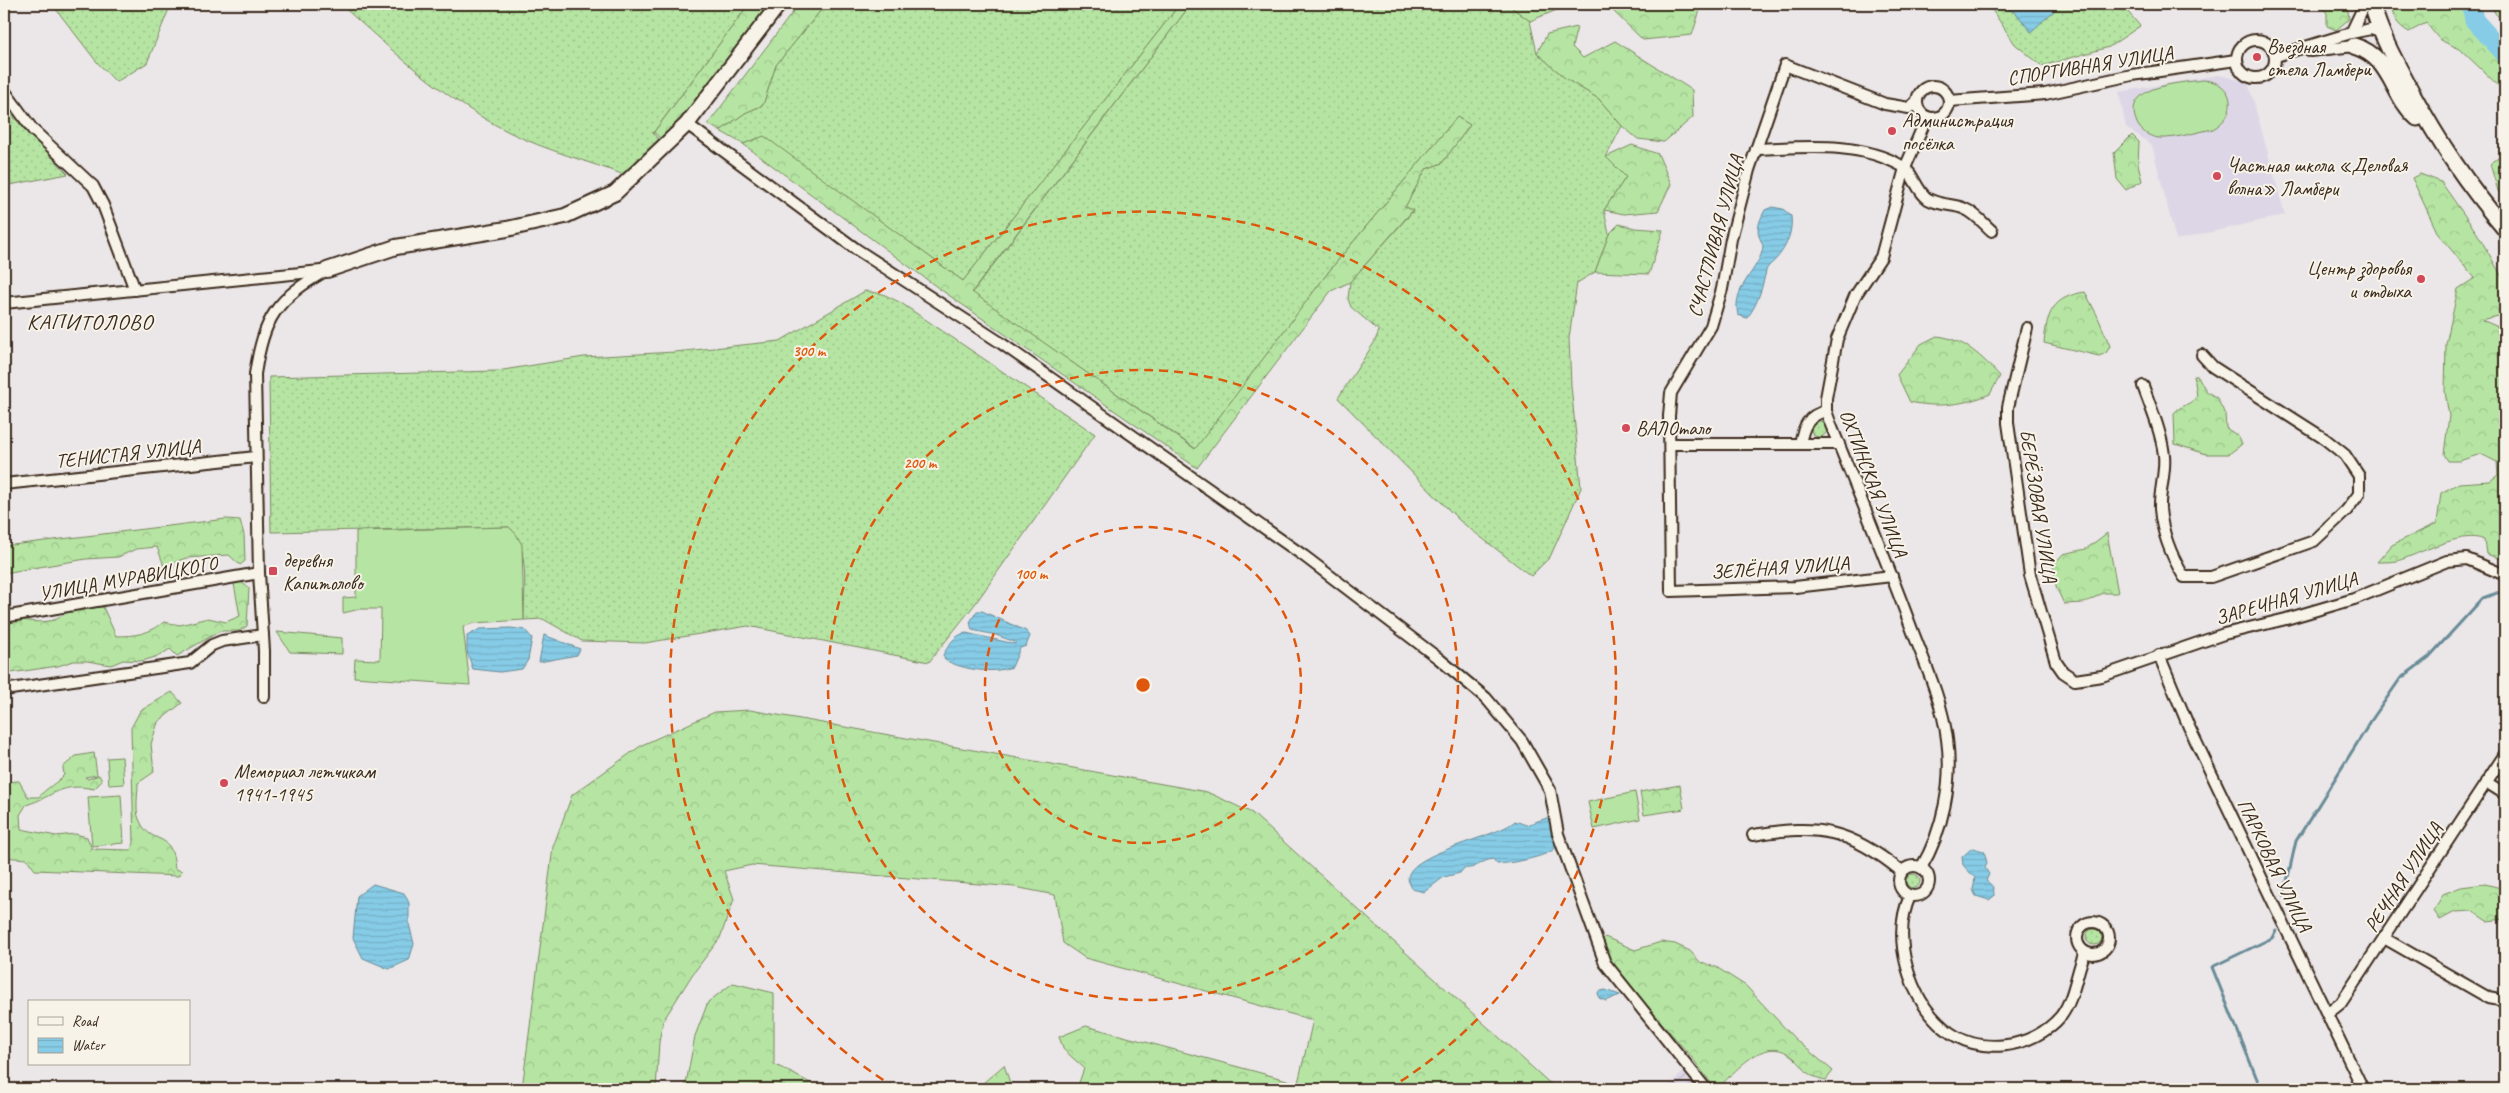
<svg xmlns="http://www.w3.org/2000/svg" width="2509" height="1093" font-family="Caveat,sans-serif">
<defs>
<pattern id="industrial-furrows" width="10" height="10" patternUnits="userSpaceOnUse" patternTransform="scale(1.25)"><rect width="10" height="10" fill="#ddd6e6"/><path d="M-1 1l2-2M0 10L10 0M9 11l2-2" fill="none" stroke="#bfb8c5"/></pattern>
<pattern id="grass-dots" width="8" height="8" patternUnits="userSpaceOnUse" patternTransform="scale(1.25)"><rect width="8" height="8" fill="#b6e5a3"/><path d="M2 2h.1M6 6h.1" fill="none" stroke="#9dc58c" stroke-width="1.8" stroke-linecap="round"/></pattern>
<pattern id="forest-crowns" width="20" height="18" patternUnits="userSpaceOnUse" patternTransform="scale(1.25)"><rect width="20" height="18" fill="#b6e5a3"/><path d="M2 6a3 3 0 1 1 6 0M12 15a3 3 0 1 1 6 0" fill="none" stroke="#9dc58c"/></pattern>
<pattern id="water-rules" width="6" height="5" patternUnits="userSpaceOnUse" patternTransform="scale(1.25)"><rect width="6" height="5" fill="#86cce7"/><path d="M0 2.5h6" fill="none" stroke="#75afc6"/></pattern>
</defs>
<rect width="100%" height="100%" fill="#ebe6e7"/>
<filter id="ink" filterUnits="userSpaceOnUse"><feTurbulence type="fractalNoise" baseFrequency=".02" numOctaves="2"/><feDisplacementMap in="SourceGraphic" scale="10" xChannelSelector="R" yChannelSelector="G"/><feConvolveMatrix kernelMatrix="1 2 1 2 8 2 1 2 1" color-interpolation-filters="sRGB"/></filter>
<g filter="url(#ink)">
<polygon fill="#ddd6e6" points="2219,75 2248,82 2285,215 2176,240 2152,145 2126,127 2119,92"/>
<polygon fill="url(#industrial-furrows)" points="1683,1072 1697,1089 1666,1089"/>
<g fill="url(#grass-dots)" stroke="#788860">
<polygon points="52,4 171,4 147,63 116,82 96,61"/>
<path d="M340,4H749L653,133L663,144L627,176C588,161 547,151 509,132C445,100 393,51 340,4Z"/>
<polygon points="826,4 1180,4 963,281 764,137 743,144 720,131 745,113 763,105 776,65"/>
<polygon points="1191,4 1507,4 1530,21 1537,53 1566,79 1599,99 1622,126 1606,157 1626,177 1604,210 1609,234 1595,272 1577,283 1569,338 1571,385 1581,488 1550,557 1531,576 1460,521 1338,398 1374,343 1379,331 1351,307 1348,299 1350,282 1413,211 1405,207 1426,169 1442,163 1470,125 1457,117 1330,270 1196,449 972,293"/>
<polygon points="1988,4 2121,4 2140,26 2109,47 2042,66 2015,44"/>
<polygon points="2491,4 2505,4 2505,24 2495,13"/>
<polygon points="4,101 16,120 68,174 4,186"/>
<path d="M865,291L883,294L901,303L1095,434L975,604L929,662L748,626L645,643L582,641L543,619L524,620C524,595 530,543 509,527L271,532L269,377L497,371L584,357L675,352L780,341Z"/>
<circle cx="1819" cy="429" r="8"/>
<circle cx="1913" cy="881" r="7"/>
<circle cx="2094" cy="937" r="8"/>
</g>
<g fill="url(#forest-crowns)" stroke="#788860">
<polygon points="749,4 770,4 663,141 654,132"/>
<polygon points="799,4 826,4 776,65 763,105 745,113 720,131 708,124"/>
<polygon points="1180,4 1191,4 972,292 1195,449 1330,270 1457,117 1470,125 1442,163 1426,169 1405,207 1413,210 1350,282 1331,291 1197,468 937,287 743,144 764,136 963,281"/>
<polygon points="1507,4 1549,4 1559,9 1530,21"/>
<polygon points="1613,4 1702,4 1692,35 1643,40 1608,6"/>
<polygon points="2319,4 2347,4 2349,19 2336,30 2327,26 2327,13"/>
<path d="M2391,4H2463C2470,27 2485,47 2505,61V92L2460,49L2440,40L2426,23L2409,32C2398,26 2392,17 2391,4Z"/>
<polygon points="1577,27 1572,47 1583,58 1615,41 1692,90 1693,117 1664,142 1638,139 1622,126 1599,99 1566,79 1537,53 1547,34"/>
<polygon points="2132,135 2139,142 2138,164 2142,181 2126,190 2117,179 2114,153"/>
<polygon points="1632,145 1658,154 1671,184 1658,211 1624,214 1604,210 1626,177 1606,157"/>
<polygon points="2505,153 2505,202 2498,191 2490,164"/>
<path d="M2420,174L2441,182L2477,233L2505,282V314L2482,320L2505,330V560L2486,554L2484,540C2463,529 2418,555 2397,561C2391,562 2383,562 2377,562L2392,545L2437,523L2441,493L2459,483L2490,481L2498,475L2497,462L2481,454L2459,461H2448L2444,454L2449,416L2445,392L2446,344L2458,289L2475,278L2438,234L2412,178Z"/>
<polygon points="1619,224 1635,228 1663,230 1649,274 1595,272 1609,234"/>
<path d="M2085,292L2097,315L2110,346L2106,353L2099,356L2044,343C2047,313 2052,297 2085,292Z"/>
<path d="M1937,336C1965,339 1982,357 2000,376L1990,394C1964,405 1936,408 1910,402L1897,375L1921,344Z"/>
<path d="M2194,376H2198L2206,391L2217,398L2225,414L2226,428L2238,436L2242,444L2229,454H2206L2175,444L2174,413C2181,405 2191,405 2197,396Z"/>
<polygon points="226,519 240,520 244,535 245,561 240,565 229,555 186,558 175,562 169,578 164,577 163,563 157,547 136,549 118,557 86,559 4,573 4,546"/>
<polygon points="2107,533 2118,593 2103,593 2084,603 2064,604 2056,587 2053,565 2063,554 2086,549"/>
<path d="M238,580L249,588L247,626L239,631H220L177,656L170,649L159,656L142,661L123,660L111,665L87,661H73L58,666L4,674V607C15,622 37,624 54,620C59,619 63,614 68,612C78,608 92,608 103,607L116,636C135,636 149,634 164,622L180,625L208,618L226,622L240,616L234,584Z"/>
<path d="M172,692L182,703L158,722L151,744L154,772L138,783C138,794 135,810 139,819C151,849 172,826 175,869L182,871L178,876L35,870L27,859L4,857V782L19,781L28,797H39C47,787 56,784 64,775L63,767L76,756L94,753L97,775L85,777L88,779L99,775L102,781L94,789C61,782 55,796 26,805L20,815L21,829L56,836L75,834L87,837L92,849L131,850L134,843L131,728L140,711Z"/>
<polygon points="750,710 1207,792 1252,813 1556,1089 1077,1089 1084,1068 1064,1050 1059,1037 1086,1026 1298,1083 1313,1020 1085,958 1063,943 1055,895 1015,887 752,865 724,871 734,899 720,938 692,975 663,1021 659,1042 656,1089 522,1089 553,847 572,795 642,745 715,712"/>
<polygon points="1680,785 1684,809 1644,815 1640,792"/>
<polygon points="2485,884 2505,889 2505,919 2487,921 2472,911 2455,912 2440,920 2434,911 2443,894 2461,887"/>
<path d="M1605,937L1635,950L1661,942L1675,944L1690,951L1701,963L1716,967L1746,986L1795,1039L1833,1071L1826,1080C1804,1075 1810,1073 1795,1059C1767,1032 1739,1068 1719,1087H1714L1693,1059L1613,966L1602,940Z"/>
<polygon points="733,983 774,993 774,1064 822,1089 888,1085 954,1089 685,1089 695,1036 708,1002"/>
<polygon points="1004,1065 1012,1089 976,1089"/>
</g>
<g fill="#b6e5a3" stroke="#788860">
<path d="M2203,80C2234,81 2240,114 2213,129C2196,132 2176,139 2159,138C2150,137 2141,132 2137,123C2120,85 2180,83 2203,80Z"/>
<polygon points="509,527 516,534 522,545 524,620 474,623 463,627 470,685 354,677 355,659 380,660 381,612 381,609 360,609 343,613 343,598 356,597 356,531"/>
<polygon points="277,632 342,638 342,654 290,652"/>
<polygon points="122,757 124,784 109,785 107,758"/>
<polygon points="1635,792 1640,819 1594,829 1588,802"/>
<polygon points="121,795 124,843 92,846 88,797"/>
</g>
<g fill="url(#water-rules)" stroke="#688b97">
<polygon points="2003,4 2061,4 2031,32 2016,13 2002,6"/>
<path d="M1772,207L1783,209L1791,216C1793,231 1787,247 1776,259C1773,263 1767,266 1766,271C1762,288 1758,304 1747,318L1738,315C1731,287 1760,270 1763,247C1763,244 1760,239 1759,236C1756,227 1761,218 1765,210Z"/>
<path d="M977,611H982L1026,631L1030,636L1026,646L1020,648L1012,667C991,674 964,670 945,660L943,655C949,645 954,635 966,633L1015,644V642L996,635L972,630L970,622Z"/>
<polygon points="511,628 525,630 532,638 528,660 522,669 500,672 473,669 467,652 467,636 480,629"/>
<polygon points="544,635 580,649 577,655 539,662"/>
<path d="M1547,818L1551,822L1558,845C1551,857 1512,863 1497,864L1493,859C1481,860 1476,870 1464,868L1460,873L1444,877L1424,892L1412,889C1411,885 1408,882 1408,878C1410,852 1497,838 1515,821L1526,825Z"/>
<path d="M1972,848L1984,851L1987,863L1985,868L1989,874L1986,881C1993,885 1994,888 1994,896L1989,900L1976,896L1973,890L1975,878L1963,865L1962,857Z"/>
<polygon points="373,884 404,893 409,903 409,924 414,944 409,960 389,969 363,958 353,938 357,896"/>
<polygon points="1605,990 1620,995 1606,1001 1599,998 1598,992"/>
</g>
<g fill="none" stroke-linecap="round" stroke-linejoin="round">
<g stroke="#688b97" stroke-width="3">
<polyline points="2284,895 2296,841 2371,721 2400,679 2429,657 2483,598 2505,590"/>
<polyline points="2261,1089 2212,967 2272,938 2276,930"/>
</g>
<polyline stroke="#86cce7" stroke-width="19" points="2471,4 2474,20 2505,54"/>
<defs>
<g id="minor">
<polyline points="2351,33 2362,10 2362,4"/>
<circle cx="2256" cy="59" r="19"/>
<polyline points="2310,51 2354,46"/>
<polyline points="2276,56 2351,33 2371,29 2383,33"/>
<circle cx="1933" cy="102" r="16"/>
<polyline points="4,90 33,130 93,186 103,205 135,290"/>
<polyline points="1949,101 2045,94 2132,75 2236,60"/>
<polyline points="687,124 856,249 998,341 1304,556 1438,658 1486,698 1522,741 1550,790 1558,834 1605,963 1706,1089"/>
<path d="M1756,149C1806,147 1858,141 1902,166C1914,173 1916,191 1928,199C1941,206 1955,204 1965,209C1975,213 1984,224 1992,231"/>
<polyline points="4,303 321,271"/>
<polyline points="2027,328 2008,407 2008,423 2030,575 2056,662 2063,672 2075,680 2102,676 2224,634 2286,619 2354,599 2447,561 2467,559 2505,575"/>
<path d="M2143,386C2151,408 2161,431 2164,455C2166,473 2159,491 2160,509C2162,532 2172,557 2184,577H2211L2314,541L2346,511L2359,494V476L2345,455L2325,439L2213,367L2202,355"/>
<polyline points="1670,444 1839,444"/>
<path d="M1800,444C1803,427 1808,415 1826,411"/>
<polyline points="4,484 256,457"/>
<polyline points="1892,576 1795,587 1671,591 1669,416 1671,393 1711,326 1722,289 1731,239 1749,170 1785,65 1885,104 1909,108 1917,101"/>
<polyline points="4,617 259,573"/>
<polyline points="2159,655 2189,727 2363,1089"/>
<polyline points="4,690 190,663 212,645 222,641 263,635"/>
<path d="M264,697V651L259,573L255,374C264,317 276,299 327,270"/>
<polyline points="2486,782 2505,794"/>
<path d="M1753,835C1818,824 1850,829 1902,872"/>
<circle cx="1914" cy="881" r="15"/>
<path d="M1921,868C1943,831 1953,782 1947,739C1942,700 1925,664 1911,627C1886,559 1858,492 1831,425L1826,411V398L1837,339L1855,296L1881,257L1905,168L1927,117"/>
<path d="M1910,896C1891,938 1909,998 1944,1028C1978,1057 2033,1049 2061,1016C2075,997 2076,973 2085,952"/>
<circle cx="2093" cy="938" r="16"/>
<polyline points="2384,938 2489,998 2505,1001"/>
<polyline points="2327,1014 2341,1003 2505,754"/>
</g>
<polyline id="tertiary" points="327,270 396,247 507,229 565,216 615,193 687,124 779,4"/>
<g id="secondary">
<path d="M2372,4C2380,34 2396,63 2411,91C2440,144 2466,183 2505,229"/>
<path d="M2354,46C2392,57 2391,95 2417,118"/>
</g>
</defs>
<use href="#minor" stroke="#3b2a1e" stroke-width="14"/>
<use href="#tertiary" stroke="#3b2a1e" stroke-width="18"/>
<use href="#secondary" stroke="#3b2a1e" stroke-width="19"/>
<use href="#minor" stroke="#f7f3e8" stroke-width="10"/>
<use href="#tertiary" stroke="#f7f3e8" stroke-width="14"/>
<use href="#secondary" stroke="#f7f3e8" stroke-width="15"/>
</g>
</g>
<g fill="none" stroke="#df570d" stroke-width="2.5" stroke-dasharray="9 6">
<circle cx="1143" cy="685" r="158"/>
<circle cx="1143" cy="685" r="315"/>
<path d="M896 1088A473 473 0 1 1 1390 1088"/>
</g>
<g fill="#d1495b" stroke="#f7f3e8" stroke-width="2">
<circle cx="2257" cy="57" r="5"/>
<circle cx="1892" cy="131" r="5"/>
<circle cx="2217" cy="176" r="5"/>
<circle cx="2421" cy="279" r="5"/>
<circle cx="1626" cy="428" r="5"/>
<rect x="268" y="566" width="10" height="10" rx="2.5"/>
<circle cx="224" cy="783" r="5"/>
</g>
<g text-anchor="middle" stroke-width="4" stroke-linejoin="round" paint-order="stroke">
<g font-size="20" fill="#3b2a1e" stroke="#f7f3e8" text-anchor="start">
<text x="2267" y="53">Въездная<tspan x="2267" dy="23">стела Ламбери</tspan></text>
<text x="1902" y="127">Администрация<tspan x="1902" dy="23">посёлка</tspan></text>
<text x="2227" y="172">Частная школа «Деловая<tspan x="2227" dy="23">волна» Ламбери</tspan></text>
<text x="2411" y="275" text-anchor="end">Центр здоровья<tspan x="2411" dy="23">и отдыха</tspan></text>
<text x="1636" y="435">ВАЛОтало</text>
<text x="283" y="567">деревня<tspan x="283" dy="23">Капитолово</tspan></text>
<text x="234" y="778">Мемориал летчикам<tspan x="234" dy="23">1941-1945</tspan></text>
</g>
<g font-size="20" fill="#3b2a1e" stroke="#f7f3e8">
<text transform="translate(2090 65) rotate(-9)" y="7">СПОРТИВНАЯ УЛИЦА</text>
<text transform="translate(1715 236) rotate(-75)" y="7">СЧАСТЛИВАЯ УЛИЦА</text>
<text transform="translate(128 453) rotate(-6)" y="7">ТЕНИСТАЯ УЛИЦА</text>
<text transform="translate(1874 483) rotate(69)" y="7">ОХТИНСКАЯ УЛИЦА</text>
<text transform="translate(2039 506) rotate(81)" y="7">БЕРЁЗОВАЯ УЛИЦА</text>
<text transform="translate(1780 567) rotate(-4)" y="7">ЗЕЛЁНАЯ УЛИЦА</text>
<text transform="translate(128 578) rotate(-10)" y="7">УЛИЦА МУРАВИЦКОГО</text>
<text transform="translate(2286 598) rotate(-16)" y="7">ЗАРЕЧНАЯ УЛИЦА</text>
<text transform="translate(2275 865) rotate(64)" y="7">ПАРКОВАЯ УЛИЦА</text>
<text transform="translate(2403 877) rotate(-57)" y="7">РЕЧНАЯ УЛИЦА</text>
</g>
<g font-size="22" letter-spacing="1" fill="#3b2a1e" stroke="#f7f3e8">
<text x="90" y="329">КАПИТОЛОВО</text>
</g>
</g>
<circle cx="1143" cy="685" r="8" fill="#df570d" stroke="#f7f3e8" stroke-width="2.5"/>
<g font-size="15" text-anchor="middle" font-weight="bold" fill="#df570d" stroke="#f7f3e8" stroke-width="4" stroke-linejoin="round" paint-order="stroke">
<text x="809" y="356">300 m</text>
<text x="920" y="468">200 m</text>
<text x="1031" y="579">100 m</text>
</g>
<rect width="2509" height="1093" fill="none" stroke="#f7f3e8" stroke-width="20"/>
<rect x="10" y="10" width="2489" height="1073" fill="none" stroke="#3b2a1e" stroke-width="2" filter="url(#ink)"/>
<rect x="28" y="1000" width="162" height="65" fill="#f7f3e8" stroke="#aca397"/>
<rect x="38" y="1017" width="25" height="8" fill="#f7f3e8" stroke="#aca397"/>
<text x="72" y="1026" font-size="15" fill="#3b2a1e">Road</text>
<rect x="38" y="1038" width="25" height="15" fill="url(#water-rules)" stroke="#aca397"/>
<text x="72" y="1050" font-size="15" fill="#3b2a1e">Water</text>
</svg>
